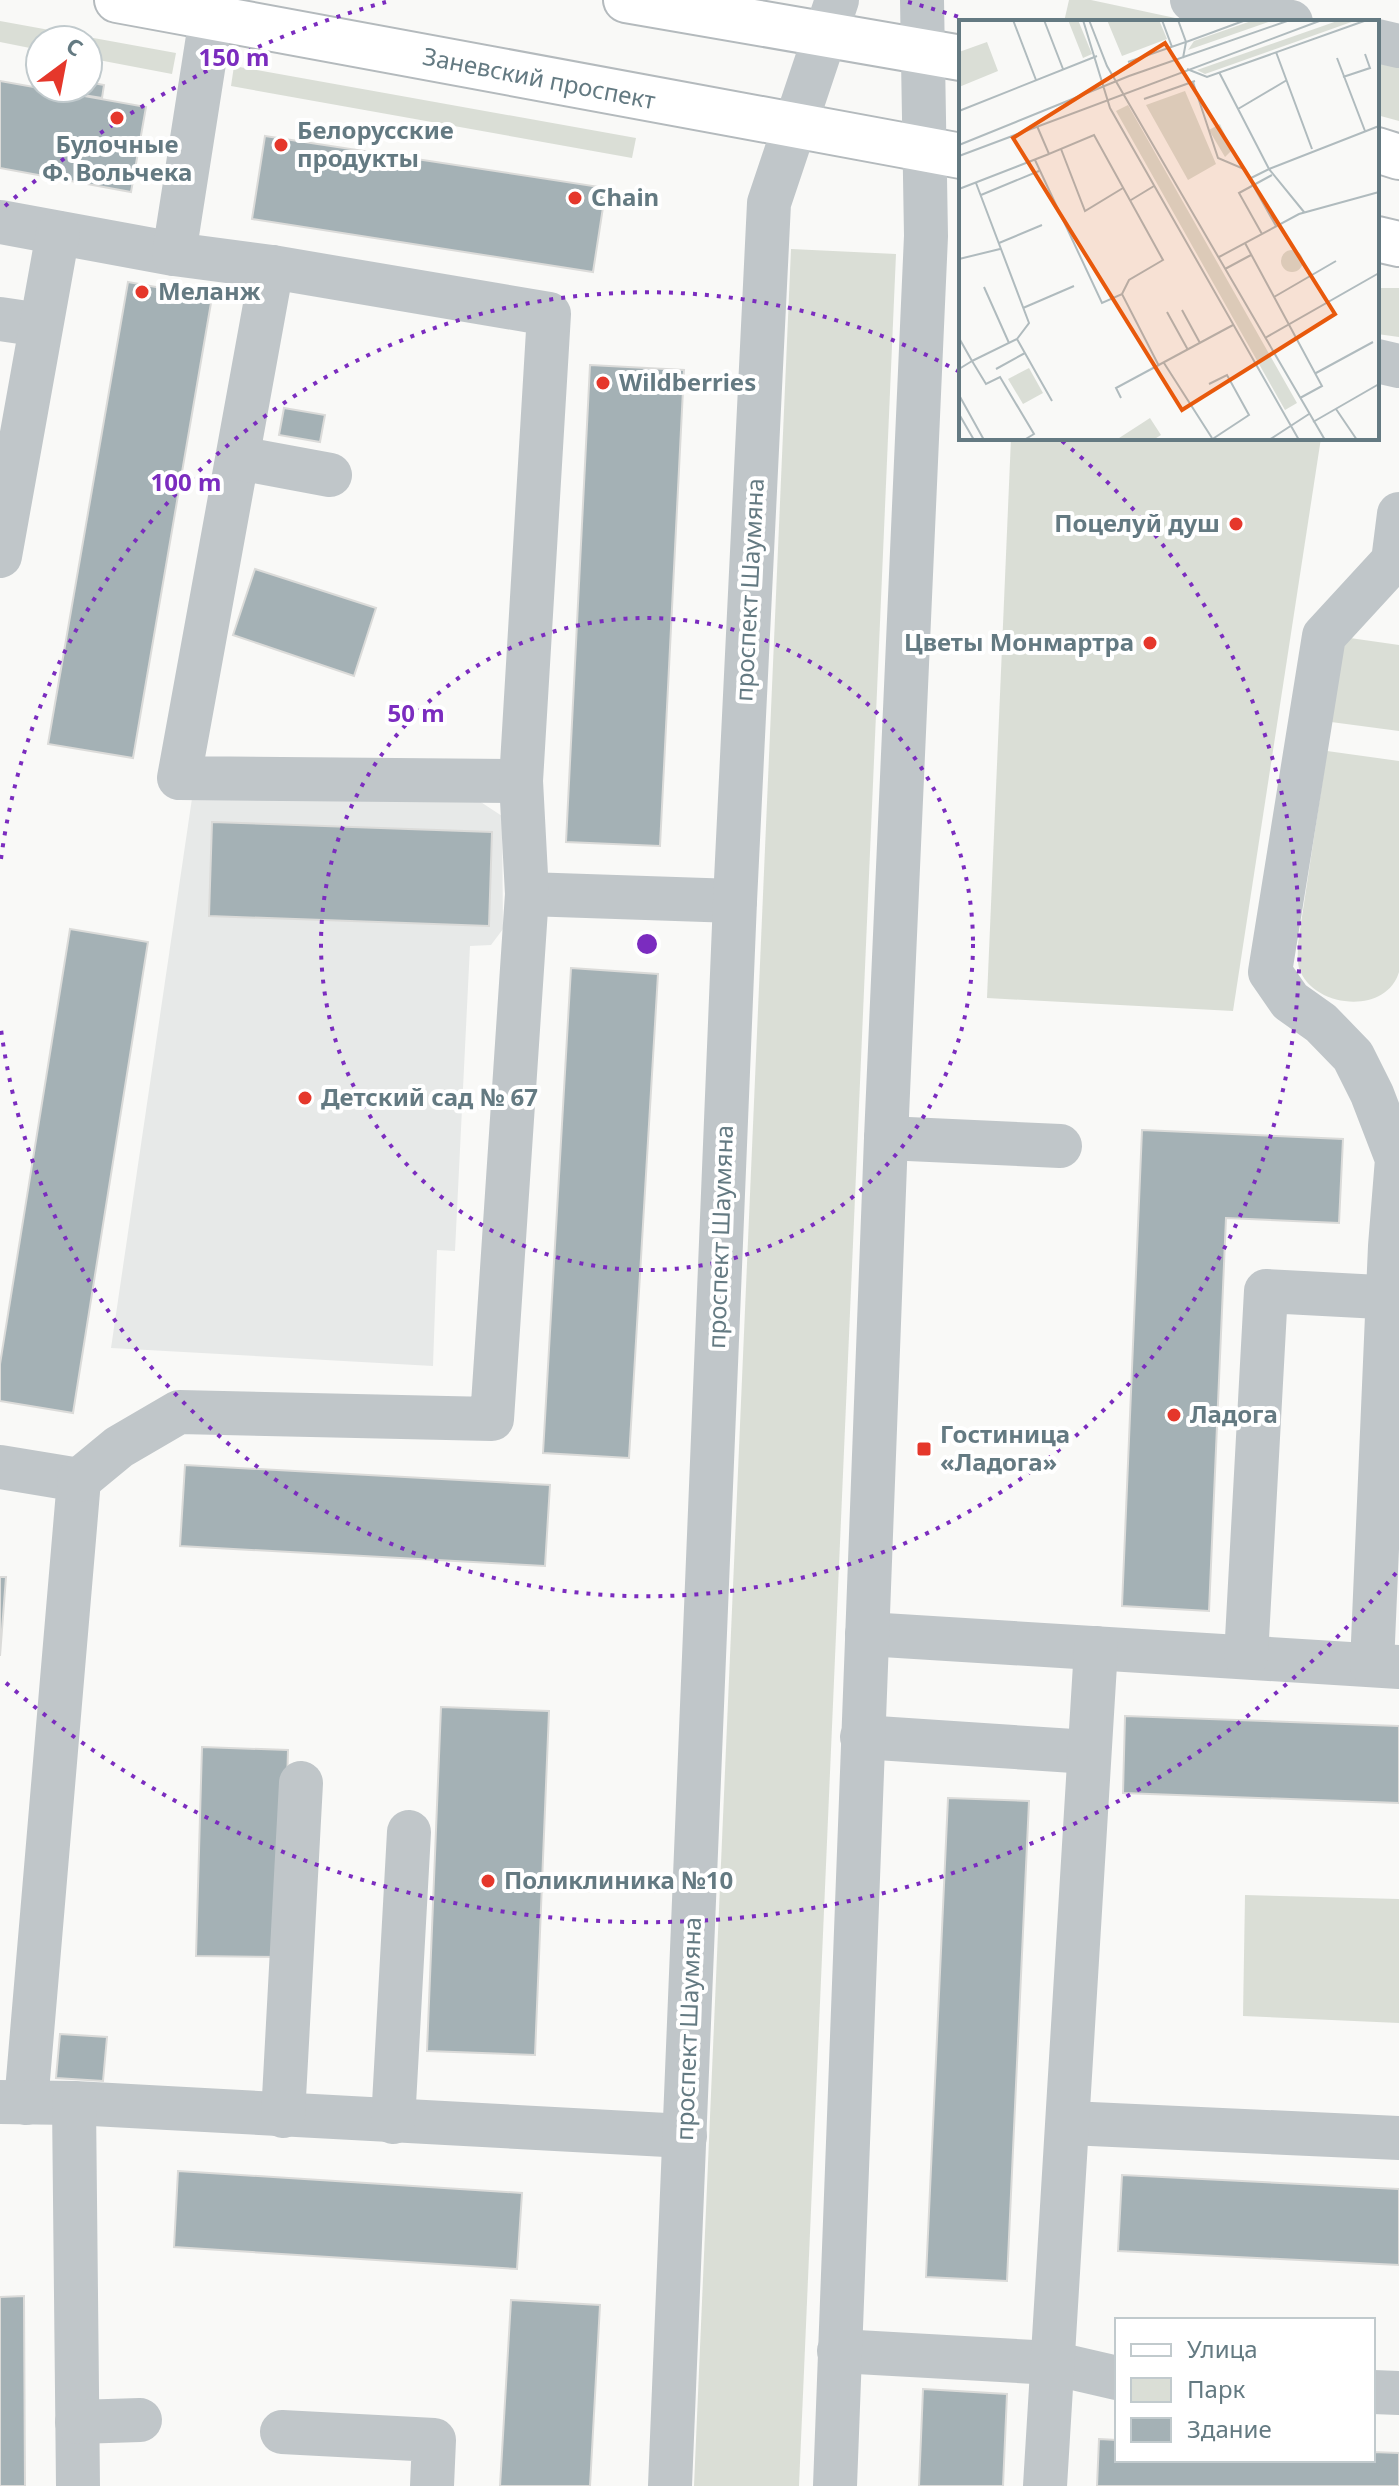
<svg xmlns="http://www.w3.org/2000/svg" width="1399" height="2486" font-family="'Noto Sans',sans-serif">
<rect width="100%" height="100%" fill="#f9f9f7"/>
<polygon fill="#e7e9e8" points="195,778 470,795 502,816 503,929 491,945 470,946 455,1251 437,1250 433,1366 111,1348"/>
<g fill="#daded6">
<polygon points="1069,0 1091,0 1194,22 1064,22"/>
<polygon points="0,21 176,53 172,74 88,58 88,40 40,40 40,50 0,42"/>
<polygon points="1377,61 1399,66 1399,121 1377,115"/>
<polygon points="234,66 636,138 632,158 231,86"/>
<polygon points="791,249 896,254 799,2486 694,2486"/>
<polygon points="1377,288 1399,288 1399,337 1377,334"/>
<polygon points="1011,438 1321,438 1233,1011 987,998"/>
<polygon points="1343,637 1399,645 1399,731 1331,722"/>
<path d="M1327,751L1399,761V972C1386,1016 1312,1008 1299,968C1297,960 1298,951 1298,943Z"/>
<polygon points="1245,1895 1399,1899 1399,2023 1243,2016"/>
</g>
<g fill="#a4b1b5" stroke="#dbdbd9" stroke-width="2">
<polygon points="0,81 146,107 131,192 0,168"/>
<polygon points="88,82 104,85 102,98 77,94 78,88 88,88"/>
<polygon points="265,136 606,188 593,272 252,219"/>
<polygon points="128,282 212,297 133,758 48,744"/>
<polygon points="590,365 684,370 660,846 566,842"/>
<polygon points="284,408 325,415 320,442 279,435"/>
<polygon points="255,569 376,608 354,676 233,635"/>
<polygon points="212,822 492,832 489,926 209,916"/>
<polygon points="70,929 148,942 73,1413 0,1401 0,1364"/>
<polygon points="571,968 658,974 629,1458 543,1453"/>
<polygon points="1142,1130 1343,1139 1339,1223 1226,1218 1209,1611 1122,1606"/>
<polygon points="185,1465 550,1485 545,1566 180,1546"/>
<polygon points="0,1577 6,1577 0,1656"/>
<polygon points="441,1707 549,1711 535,2055 427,2051"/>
<polygon points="1125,1716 1399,1726 1399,1803 1123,1793"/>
<polygon points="202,1747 288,1750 282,1957 196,1956"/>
<polygon points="948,1798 1029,1801 1007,2281 926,2277"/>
<polygon points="60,2034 107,2037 103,2081 56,2078"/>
<polygon points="178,2171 522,2193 517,2269 174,2247"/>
<polygon points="1122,2175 1399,2189 1399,2265 1118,2251"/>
<polygon points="24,2296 25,2486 0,2486 0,2297"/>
<polygon points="511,2300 600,2305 590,2486 500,2486"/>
<polygon points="923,2389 1007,2394 1003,2486 919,2486"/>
<polygon points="1099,2439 1117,2440 1117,2460 1373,2460 1373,2452 1399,2453 1399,2486 1097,2486"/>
</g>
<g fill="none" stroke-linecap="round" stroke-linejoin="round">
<defs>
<g id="major">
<polyline points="117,0 961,156"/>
<polyline points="626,0 961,58"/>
<polyline points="1377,150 1399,157"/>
<polyline points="1377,239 1399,244"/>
</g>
</defs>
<use href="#major" stroke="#b4babd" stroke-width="48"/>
<g stroke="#c0c6c9" stroke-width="44">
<polyline points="1192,0 1291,22"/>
<polyline points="1377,41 1399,46"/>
<polyline points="0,222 174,254"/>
<polyline points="272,267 179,778 521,781"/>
<polyline points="0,319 41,325"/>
<polyline points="1377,361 1399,366"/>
<polyline points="238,458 330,475"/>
<polyline points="0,556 58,233"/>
<polyline points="527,894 735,901"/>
<polyline points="886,1138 1060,1146"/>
<polyline points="0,1467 79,1480 26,2103"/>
<polyline points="79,1480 119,1447 179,1412 492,1419 527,894 521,781 549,314 272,267 174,254 211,18"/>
<polyline points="867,1634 1399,1667"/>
<polyline points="1246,1657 1266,1291 1399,1298"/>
<polyline points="1372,1665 1390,1246 1397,1159 1372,1094 1353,1056 1321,1023 1290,1001 1270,972 1324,636 1393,561 1399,514"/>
<polyline points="862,1737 1089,1752"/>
<polyline points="0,2102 74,2103 685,2136"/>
<polyline points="74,2103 78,2486"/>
<polyline points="283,2116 301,1783"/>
<polyline points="393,2122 409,1832"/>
<polyline points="1069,2123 1399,2138"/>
<polyline points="839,2351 1052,2363 1117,2378"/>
<polyline points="1373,2392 1399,2393"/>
<polyline points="77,2422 140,2420"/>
<polyline points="282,2432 434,2440 432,2486"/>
<polyline points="670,2486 735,901 769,203 837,0"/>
<polyline points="835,2486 886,1138 926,236 922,0"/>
<polyline points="1045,2486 1096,1648"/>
</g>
<use href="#major" stroke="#fff" stroke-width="44"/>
</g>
<g fill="none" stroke="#7b2cbf" stroke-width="4" stroke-dasharray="4 8">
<circle cx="647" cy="944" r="326"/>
<path d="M1 859A652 652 0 0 1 958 371M1062 441A652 652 0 1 1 1 1029"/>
<path d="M1396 1573A978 978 0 0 1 5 1682M5 206A978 978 0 0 1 386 2M908 2A978 978 0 0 1 965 19"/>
</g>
<g fill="#e5372b" stroke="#fff" stroke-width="3">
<circle cx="117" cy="118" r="8"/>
<circle cx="281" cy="145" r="8"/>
<circle cx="575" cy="198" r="8"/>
<circle cx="142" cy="292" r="8"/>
<circle cx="603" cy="383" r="8"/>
<circle cx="1236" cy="524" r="8"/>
<circle cx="1150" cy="643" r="8"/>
<circle cx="305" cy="1098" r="8"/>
<circle cx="1174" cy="1415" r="8"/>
<rect x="916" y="1441" width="16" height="16" rx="4"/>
<circle cx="488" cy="1881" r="8"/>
</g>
<g text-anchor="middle" stroke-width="8" stroke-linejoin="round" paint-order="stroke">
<g font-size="24" fill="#647a82" stroke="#fff">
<text transform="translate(539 79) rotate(11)" y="8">Заневский проспект</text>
<text transform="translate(750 590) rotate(-87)" y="8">проспект Шаумяна</text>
<text transform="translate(721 1237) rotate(-88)" y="8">проспект Шаумяна</text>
<text transform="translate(689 2029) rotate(-88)" y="8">проспект Шаумяна</text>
</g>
<g font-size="24" font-weight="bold" fill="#647a82" stroke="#fff" text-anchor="start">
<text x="297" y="139">Белорусские<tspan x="297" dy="28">продукты</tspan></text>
<text x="117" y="153" text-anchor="middle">Булочные<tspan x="117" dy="28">Ф. Вольчека</tspan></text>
<text x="591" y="206">Chain</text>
<text x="158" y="300">Меланж</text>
<text x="619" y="391">Wildberries</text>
<text x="1220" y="532" text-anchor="end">Поцелуй душ</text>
<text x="1134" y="651" text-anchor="end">Цветы Монмартра</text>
<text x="321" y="1106">Детский сад № 67</text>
<text x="1190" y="1423">Ладога</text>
<text x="940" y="1443">Гостиница<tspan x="940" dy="28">«Ладога»</tspan></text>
<text x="504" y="1889">Поликлиника №10</text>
</g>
</g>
<g transform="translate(959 20)">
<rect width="420" height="420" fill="#f9f9f7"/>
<path d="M109,0H119L133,34L124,38ZM148,0H200L208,19L163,36ZM295,0H315L229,30L235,21ZM381,0H398L246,54L238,50ZM28,22L39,51L0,67V32ZM226,71L257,144L229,160L187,85ZM169,85L338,383L326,390L157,91ZM261,104L273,130L266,137L250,110ZM322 241a11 11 0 1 1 22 0a11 11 0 1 1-22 0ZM70,348L84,373L64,384L49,359ZM191,398L202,415L194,420H157Z" fill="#daded6"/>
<path fill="none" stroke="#b0bbbe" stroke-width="2" d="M54,0L77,60M85,0L104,49M124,0L151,88L340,420M130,0L148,46L366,420M203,0L213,27M317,32L353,129M224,38L227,22L287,0M378,38L406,111M169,42L227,22L219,0M228,49L248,57L408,0M260,52L310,149L420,106M384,57L411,48L406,34M234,62L259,138L285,149L317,206M185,79L236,61M279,89L328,60M0,91L138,36M78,106L90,134L135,115L204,240L170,260L163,274M0,125L170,56L331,0M102,129L126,191L164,168M0,136L363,0M76,140L143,283L163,274L200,346M290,159L310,149L345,192M17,163L70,303L58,319L13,341L27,364L41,357L75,414L65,420M0,169L90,134M22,175L80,151M172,180L195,166M303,214L280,173L313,155M40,223L83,205M286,223L363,366L341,378M260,237L340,194L420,172M0,239L41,229M266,249L292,235M25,267L50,323M315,277L377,241M64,288L115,266M223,290L241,323M208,292L229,330M0,318L13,341L0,349M306,318L420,253M58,319L93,381M205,343L253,418M37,349L66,333M357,353L414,322M250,364L268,355L290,395L252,420M0,375L25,420M162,378L157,368L274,305M377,389L398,420M0,394L15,420M354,402L420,364M310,420L350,394"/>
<path fill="#e8590c" fill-opacity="0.15" stroke="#e8590c" stroke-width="4" d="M206,23L376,294L223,390L54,118Z"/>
<rect width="420" height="420" fill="none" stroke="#647a82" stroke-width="4"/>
</g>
<circle cx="647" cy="944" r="12" fill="#7b2cbf" stroke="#fff" stroke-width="4"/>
<g font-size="24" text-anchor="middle" font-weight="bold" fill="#7b2cbf" stroke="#fff" stroke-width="8" stroke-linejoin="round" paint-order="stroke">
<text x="234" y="66">150 m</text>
<text x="186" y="491">100 m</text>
<text x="416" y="722">50 m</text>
</g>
<rect x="1115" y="2318" width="260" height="144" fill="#ffffff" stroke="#c1cacd" stroke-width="2"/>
<rect x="1131" y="2344" width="40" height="12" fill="#ffffff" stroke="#c1cacd" stroke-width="2"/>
<text x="1187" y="2358" font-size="24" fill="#647a82">Улица</text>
<rect x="1131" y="2378" width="40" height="24" fill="#daded6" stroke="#c1cacd" stroke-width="2"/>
<text x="1187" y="2398" font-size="24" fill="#647a82">Парк</text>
<rect x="1131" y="2418" width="40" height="24" fill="#a4b1b5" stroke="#c1cacd" stroke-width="2"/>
<text x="1187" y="2438" font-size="24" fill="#647a82">Здание</text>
<g transform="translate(64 64) rotate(32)"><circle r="38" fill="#ffffff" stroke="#c1cacd" stroke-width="2"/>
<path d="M0-6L14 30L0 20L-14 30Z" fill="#e5372b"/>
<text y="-12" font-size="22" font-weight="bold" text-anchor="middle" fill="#647a82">С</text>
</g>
</svg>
